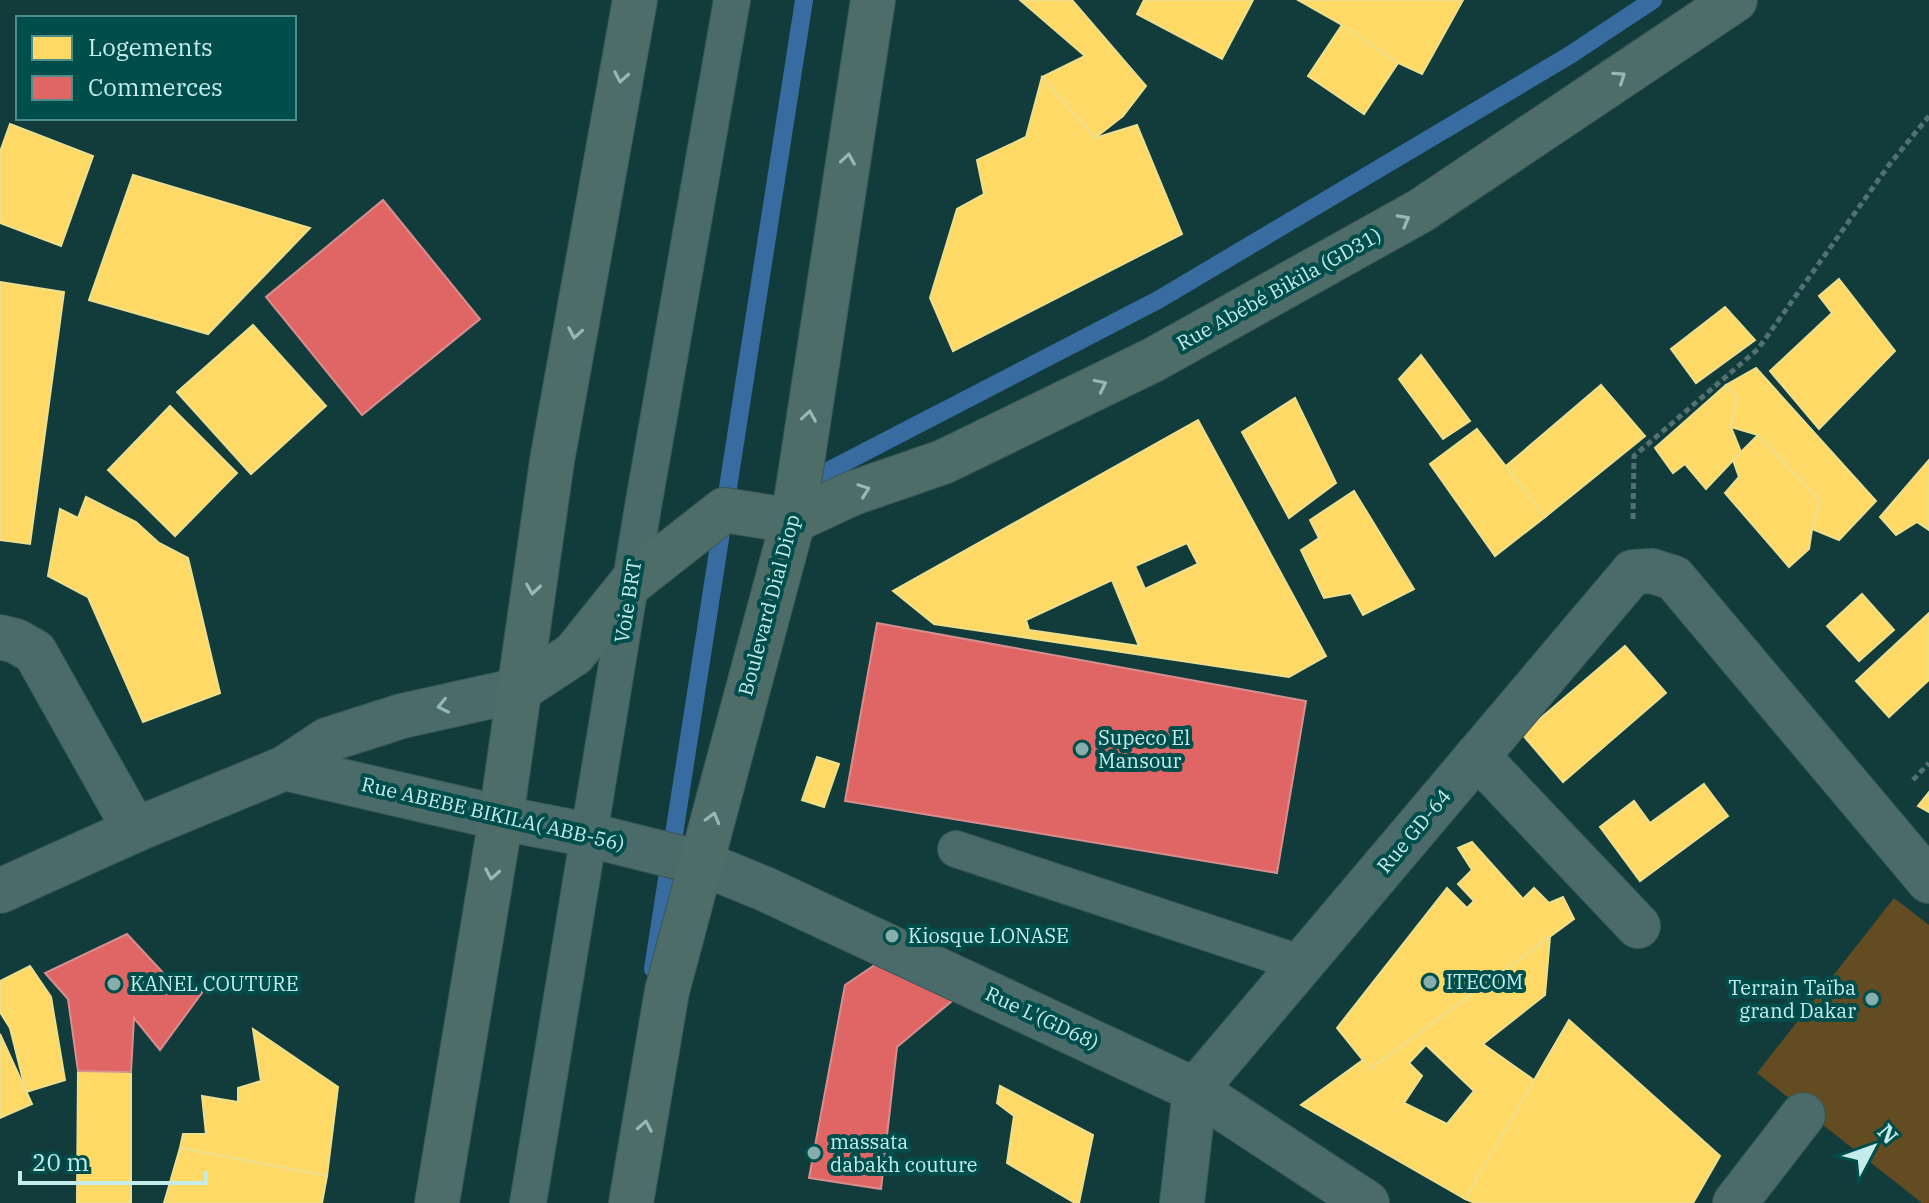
<svg xmlns="http://www.w3.org/2000/svg" width="1929" height="1203" font-family="'IBM Plex Serif',serif">
<rect width="100%" height="100%" fill="#123c3b"/>
<polygon fill="#644c22" points="1894,898 1929,925 1929,1203 1922,1203 1757,1073"/>
<g fill="#ffd966" stroke="#eddf8e" stroke-width="2" fill-rule="evenodd">
<polygon points="1020,0 1072,0 1146,86 1123,116 1095,138 1042,77 1085,56"/>
<polygon points="1144,0 1253,0 1222,59 1137,14"/>
<polygon points="1298,0 1463,0 1422,74 1398,63 1342,25"/>
<polygon points="1342,25 1398,63 1364,114 1308,76"/>
<polygon points="1042,77 1095,138 1137,125 1182,234 953,351 930,298 957,209 984,194 977,160 1026,137"/>
<polygon points="10,124 93,156 61,246 0,223 0,152"/>
<polygon points="133,175 310,228 208,334 89,300"/>
<polygon points="1839,279 1895,351 1819,429 1770,371 1832,313 1819,296"/>
<polygon points="0,282 64,292 30,544 0,540"/>
<polygon points="1725,307 1755,340 1696,383 1671,349"/>
<polygon points="253,325 326,406 251,474 177,392"/>
<polygon points="1421,355 1470,421 1443,439 1399,379"/>
<polygon points="1756,368 1876,501 1839,540 1812,529 1820,501 1758,435 1731,427 1737,398 1726,385"/>
<polygon points="1601,385 1645,436 1545,517 1506,466"/>
<polygon points="1726,385 1737,398 1731,427 1741,452 1706,489 1685,464 1673,473 1655,448"/>
<polygon points="1295,398 1336,483 1289,518 1242,432"/>
<polygon points="170,406 237,473 175,536 108,470"/>
<path d="M1198,420L1326,656L1289,677L934,624L893,591ZM1187,543L1198,564L1145,589L1135,566ZM1112,580L1139,646L1029,630L1026,620Z"/>
<polygon points="1477,429 1545,517 1495,556 1430,464"/>
<polygon points="1758,435 1820,501 1812,529 1809,549 1789,567 1725,493 1739,477 1733,460"/>
<polygon points="1929,460 1929,530 1917,522 1896,535 1880,517"/>
<polygon points="1354,491 1414,589 1363,615 1351,593 1324,598 1301,550 1319,538 1310,520"/>
<polygon points="86,497 136,522 159,543 188,558 220,693 143,722 88,597 48,576 60,509 78,518"/>
<polygon points="1862,594 1894,630 1859,661 1827,626"/>
<polygon points="1929,613 1929,680 1889,717 1856,681"/>
<polygon points="1625,646 1666,693 1563,782 1522,734"/>
<polygon points="817,757 839,764 824,807 802,800"/>
<polygon points="1704,784 1728,816 1640,881 1600,827 1634,801 1650,823"/>
<polygon points="1929,792 1929,812 1918,806"/>
<polygon points="1472,842 1523,899 1534,888 1549,903 1563,897 1574,919 1370,1069 1337,1028 1447,888 1467,908 1474,901 1458,884 1472,870 1458,848"/>
<path d="M1550,937L1545,995L1483,1044L1534,1080L1465,1199L1301,1105L1363,1060L1370,1069ZM1426,1045L1474,1091L1447,1124L1404,1103L1422,1076L1409,1063Z"/>
<polygon points="30,966 51,997 65,1080 26,1092 10,1028 0,1012 0,981"/>
<polygon points="1569,1020 1720,1156 1693,1203 1475,1203 1465,1199"/>
<polygon points="253,1029 338,1087 327,1176 180,1148 183,1134 206,1134 202,1096 238,1102 238,1088 261,1081"/>
<polygon points="0,1034 32,1104 0,1118"/>
<polygon points="78,1071 131,1072 131,1203 77,1203"/>
<polygon points="1000,1086 1093,1135 1079,1203 1075,1203 1007,1163 1014,1116 997,1103"/>
<polygon points="180,1148 327,1176 322,1203 164,1203"/>
</g>
<g fill="#e06666" stroke="#d88e8e" stroke-width="2">
<polygon points="383,200 480,319 362,415 266,297"/>
<polygon points="877,623 1306,701 1277,873 845,801"/>
<polygon points="127,934 167,977 204,990 160,1050 134,1018 131,1072 78,1071 68,999 45,973"/>
<polygon points="891,954 958,996 897,1047 881,1189 809,1178 845,985"/>
</g>
<g fill="none" stroke-linecap="round" stroke-linejoin="round">
<g stroke="#386b9f" stroke-width="18">
<polyline points="801,485 1158,300 1570,55 1653,0"/>
<polyline points="653,969 804,0"/>
</g>
<defs>
<g id="lane">
<polyline points="956,849 1302,964"/>
<polyline points="528,1203 643,507 732,0"/>
</g>
<g id="street">
<polyline points="0,637 16,641 35,652 135,830"/>
<polyline points="1477,756 1638,926"/>
<polyline points="285,768 501,818 589,835 701,863 765,889 1195,1090 1367,1203"/>
<polyline points="0,891 135,830 285,768 327,740 402,716 519,690"/>
<polyline points="1182,1203 1195,1090 1633,572 1652,571 1674,578 1929,881"/>
<polyline points="1735,1203 1803,1115"/>
</g>
<g id="secondary">
<polyline points="793,521 853,493 943,462 1153,360 1420,211 1735,0"/>
<polyline points="519,690 574,654 631,583 724,510 793,521"/>
<polyline points="437,1203 501,818 552,461 635,0"/>
<polyline points="631,1203 667,991 793,521 873,0"/>
</g>
</defs>
<use href="#lane" stroke="#385756" stroke-width="38"/>
<use href="#street" stroke="#385756" stroke-width="46"/>
<use href="#secondary" stroke="#385756" stroke-width="46"/>
<g stroke="#537170" stroke-width="5" stroke-dasharray="6 4" stroke-linecap="butt">
<polyline points="1633,519 1634,456 1758,349 1889,165 1929,116"/>
<polyline points="1913,780 1929,763"/>
</g>
<use href="#lane" stroke="#4b6b6a" stroke-width="36"/>
<use href="#street" stroke="#4b6b6a" stroke-width="44"/>
<use href="#secondary" stroke="#4e6c68" stroke-width="44"/>
</g>
<defs><path id="oneway-chevron" d="M-2-3.5L2.5 0L-2 3.5" fill="none" stroke-width="1.6" stroke-linecap="round" stroke-linejoin="round" transform="scale(2)"/></defs>
<g stroke="#95b9b6">
<use href="#oneway-chevron" transform="translate(621 77) rotate(100)"/>
<use href="#oneway-chevron" transform="translate(1620 77) rotate(-34)"/>
<use href="#oneway-chevron" transform="translate(848 159) rotate(-81)"/>
<use href="#oneway-chevron" transform="translate(1404 220) rotate(-29)"/>
<use href="#oneway-chevron" transform="translate(575 333) rotate(100)"/>
<use href="#oneway-chevron" transform="translate(1101 385) rotate(-26)"/>
<use href="#oneway-chevron" transform="translate(809 416) rotate(-81)"/>
<use href="#oneway-chevron" transform="translate(864 490) rotate(-20)"/>
<use href="#oneway-chevron" transform="translate(533 589) rotate(98)"/>
<use href="#oneway-chevron" transform="translate(713 818) rotate(-75)"/>
<use href="#oneway-chevron" transform="translate(492 874) rotate(100)"/>
<use href="#oneway-chevron" transform="translate(645 1126) rotate(-80)"/>
</g>
<use stroke="#94b8b7" href="#oneway-chevron" transform="translate(443 706) rotate(168)"/>
<g fill="#86aead" stroke="#004e4c" stroke-width="3">
<circle cx="1082" cy="749" r="8"/>
<circle cx="892" cy="936" r="8"/>
<circle cx="1430" cy="982" r="8"/>
<circle cx="114" cy="984" r="8"/>
<circle cx="1872" cy="999" r="8"/>
<circle cx="814" cy="1153" r="8"/>
</g>
<g text-anchor="middle" stroke-width="8" stroke-linejoin="round" paint-order="stroke">
<g font-size="20" fill="#c4ecea" stroke="#004e4c">
<text transform="translate(1279 289) rotate(-29)" y="7">Rue Abébé Bikila (GD31)</text>
<text transform="translate(628 601) rotate(-81)" y="7">Voie BRT</text>
<text transform="translate(769 605) rotate(-75)" y="7">Boulevard Dial Diop</text>
<text transform="translate(493 814) rotate(13)" y="7">Rue ABEBE BIKILA( ABB-56)</text>
<text transform="translate(1414 831) rotate(-50)" y="7">Rue GD-64</text>
<text transform="translate(1042 1018) rotate(25)" y="7">Rue L'(GD68)</text>
</g>
<g font-size="20" fill="#c4ecea" stroke="#004e4c" text-anchor="start">
<text x="1098" y="745">Supeco El<tspan x="1098" dy="23">Mansour</tspan></text>
<text x="908" y="943">Kiosque LONASE</text>
<text x="1446" y="989">ITECOM</text>
<text x="130" y="991">KANEL COUTURE</text>
<text x="1856" y="995" text-anchor="end">Terrain Taïba<tspan x="1856" dy="23">grand Dakar</tspan></text>
<text x="830" y="1149">massata<tspan x="830" dy="23">dabakh couture</tspan></text>
</g>
</g>
<rect x="16" y="16" width="280" height="104" fill="#004e4c" stroke="#4e8d8b" stroke-width="2"/>
<rect x="32" y="36" width="40" height="24" fill="#ffd966" stroke="#4e8d8b" stroke-width="2"/>
<text x="88" y="56" font-size="24" fill="#c4ecea">Logements</text>
<rect x="32" y="76" width="40" height="24" fill="#e06666" stroke="#4e8d8b" stroke-width="2"/>
<text x="88" y="96" font-size="24" fill="#c4ecea">Commerces</text>
<g transform="translate(1873 1147) rotate(49)" stroke="#004e4c" stroke-width="6" paint-order="stroke">
<path d="M0-6L14 30L0 20L-14 30Z" fill="#c4ecea"/>
<text y="-12" font-size="22" font-weight="bold" text-anchor="middle" fill="#c4ecea">N</text>
</g>
<path d="M20 1171v12h186v-12" fill="none" stroke="#c4ecea" stroke-width="4"/>
<text x="32" y="1171" font-size="24" fill="#c4ecea" stroke="#004e4c" stroke-width="6" paint-order="stroke">20 m</text>
</svg>
